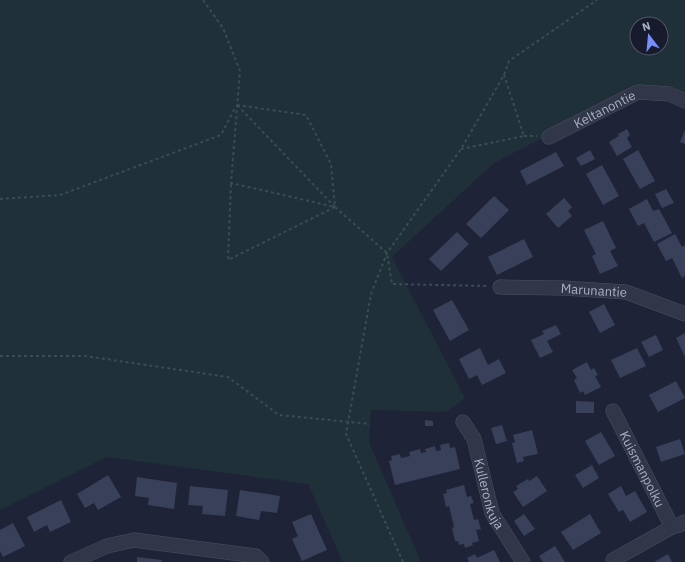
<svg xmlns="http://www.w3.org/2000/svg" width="685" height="562" font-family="'IBM Plex Sans',sans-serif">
<rect width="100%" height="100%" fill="#1e2338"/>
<path fill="#1f3039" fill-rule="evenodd" d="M0,0H685V97L638,89L494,163L392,257L465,398L446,412L371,410L369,442L421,562H343L308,484L107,457L0,510ZM637,24H661V48H637Z"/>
<g fill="#394059">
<polygon points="627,129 630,135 627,138 632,147 617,156 609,142 619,136 618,134"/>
<polygon points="685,130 685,144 680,142"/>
<polygon points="590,150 595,159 581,166 576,158"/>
<polygon points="638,150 655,181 640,189 623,159"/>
<polygon points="556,152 564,166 527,185 520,171"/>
<polygon points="602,165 619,196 603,205 586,174"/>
<polygon points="666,189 674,203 662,208 655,194"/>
<polygon points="494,196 509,210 481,238 466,224"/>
<polygon points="564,198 572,207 568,211 572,216 558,228 546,214"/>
<polygon points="647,199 653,211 659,209 672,233 654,242 644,223 638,226 629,209"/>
<polygon points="603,221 616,248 610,251 618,266 600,274 592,256 596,254 584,230"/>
<polygon points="457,232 469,244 441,271 429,259"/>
<polygon points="675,234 682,247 685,245 685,276 682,278 672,258 666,261 657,244"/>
<polygon points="524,239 533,257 497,275 488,257"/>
<polygon points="452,300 469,330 450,341 433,310"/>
<polygon points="604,304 615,325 600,333 589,312"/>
<polygon points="556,325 561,334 547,341 553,352 540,358 531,340 544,334 542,331"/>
<polygon points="685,333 685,357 676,338"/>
<polygon points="656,335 663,350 649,357 641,342"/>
<polygon points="480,348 488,365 499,359 506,373 482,385 477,375 469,379 459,359"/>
<polygon points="637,348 646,366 620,378 611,360"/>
<polygon points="587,362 591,370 594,368 598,375 595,376 601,387 585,395 583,391 580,393 574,380 577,378 572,370"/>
<polygon points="676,381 685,398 658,412 649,395"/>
<polygon points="576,401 594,402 594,413 576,413"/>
<polygon points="425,420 433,421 433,426 425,426"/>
<polygon points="502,425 507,441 496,444 491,428"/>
<polygon points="532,430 538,454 523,457 524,461 517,463 512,443 515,442 513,435"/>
<polygon points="601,432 615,456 599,465 585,441"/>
<polygon points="680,439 685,454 661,462 656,447"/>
<polygon points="449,443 450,448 455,447 460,469 395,485 389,461 392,460 391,456 400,454 401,458 410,456 409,452 420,449 421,453 426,452 425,449 435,446 436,451 441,450 440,445"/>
<polygon points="592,465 599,478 583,488 575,475"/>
<polygon points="108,475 121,497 98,510 94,503 85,508 77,494"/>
<polygon points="537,476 547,491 523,507 513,492 518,489 516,486 528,479 529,481"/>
<polygon points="137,477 177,483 174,509 148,505 149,498 135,496"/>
<polygon points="464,485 467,497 471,496 474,503 470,504 474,520 478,519 481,529 476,530 479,541 472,543 473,545 465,548 464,544 459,545 458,541 455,541 452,528 454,527 449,506 446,507 443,494 447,493 446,490"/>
<polygon points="190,486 228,490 225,516 202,514 203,506 188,505"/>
<polygon points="621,486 626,496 635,491 647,512 630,522 623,510 619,512 608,494"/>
<polygon points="240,490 280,496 277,513 261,511 259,520 236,516"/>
<polygon points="61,500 71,522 50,532 47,525 34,532 27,517"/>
<polygon points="311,514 327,550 302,561 292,539 298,536 292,522"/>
<polygon points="524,514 535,529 524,536 514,521"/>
<polygon points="590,514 601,533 573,550 561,532"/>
<polygon points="13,523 25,546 3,557 0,551 0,530"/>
<polygon points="555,546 565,562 543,562 539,556"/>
<polygon points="494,550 500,562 469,562 467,558 475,554 477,558"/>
<polygon points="668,554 672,562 654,562"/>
<polygon points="137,557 162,560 161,562 137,562"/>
</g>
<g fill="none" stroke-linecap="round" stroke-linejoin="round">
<defs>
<g id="minor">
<path id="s1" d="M549,137L638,92L669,94L685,101"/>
<path id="s2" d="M500,287L563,288L626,292L685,314"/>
<path id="s3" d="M613,411L672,527"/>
<path id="s4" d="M463,422L474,439L492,513L523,562"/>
<polyline points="613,560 672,527 679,525 685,522"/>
<polyline points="71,562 107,546 134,540 256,556 262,562"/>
</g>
</defs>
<use href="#minor" stroke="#4c5064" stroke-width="15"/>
<g stroke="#3a4c53" stroke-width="2" stroke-dasharray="3 3" stroke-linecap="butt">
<polyline points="203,0 223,28 240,71 231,183 335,207 228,260 231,183"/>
<polygon points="237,105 306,115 331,164 335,207"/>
<polyline points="524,136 537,136"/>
<polyline points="461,149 524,136 504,75"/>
<polyline points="0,199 60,195 221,135 236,106"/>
<polyline points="335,207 387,253 392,284 488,286"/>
<polyline points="0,356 85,356 228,377 279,415 370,424"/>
<polyline points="403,562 346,434 371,294 387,253 461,149 504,75 509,61 597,0"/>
</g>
<use href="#minor" stroke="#313648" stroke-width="14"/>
</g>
<g text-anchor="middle" stroke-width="3" stroke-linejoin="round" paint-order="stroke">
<g font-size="13" fill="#abafc6" stroke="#171b2c">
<text dy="5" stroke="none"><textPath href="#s1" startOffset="62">Keltanontie</textPath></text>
<text dy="5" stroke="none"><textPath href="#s2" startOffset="94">Marunantie</textPath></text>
<text dy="5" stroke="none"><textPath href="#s3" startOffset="65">Kuismanpolku</textPath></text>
<text dy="5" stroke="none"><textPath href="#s4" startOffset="77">Kulleronkuja</textPath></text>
</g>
</g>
<g transform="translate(649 36) rotate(344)"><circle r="19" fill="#171b2c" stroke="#52566a"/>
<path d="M0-3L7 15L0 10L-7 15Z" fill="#768eff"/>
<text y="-6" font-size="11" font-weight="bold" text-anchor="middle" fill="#abafc6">N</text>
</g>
</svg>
